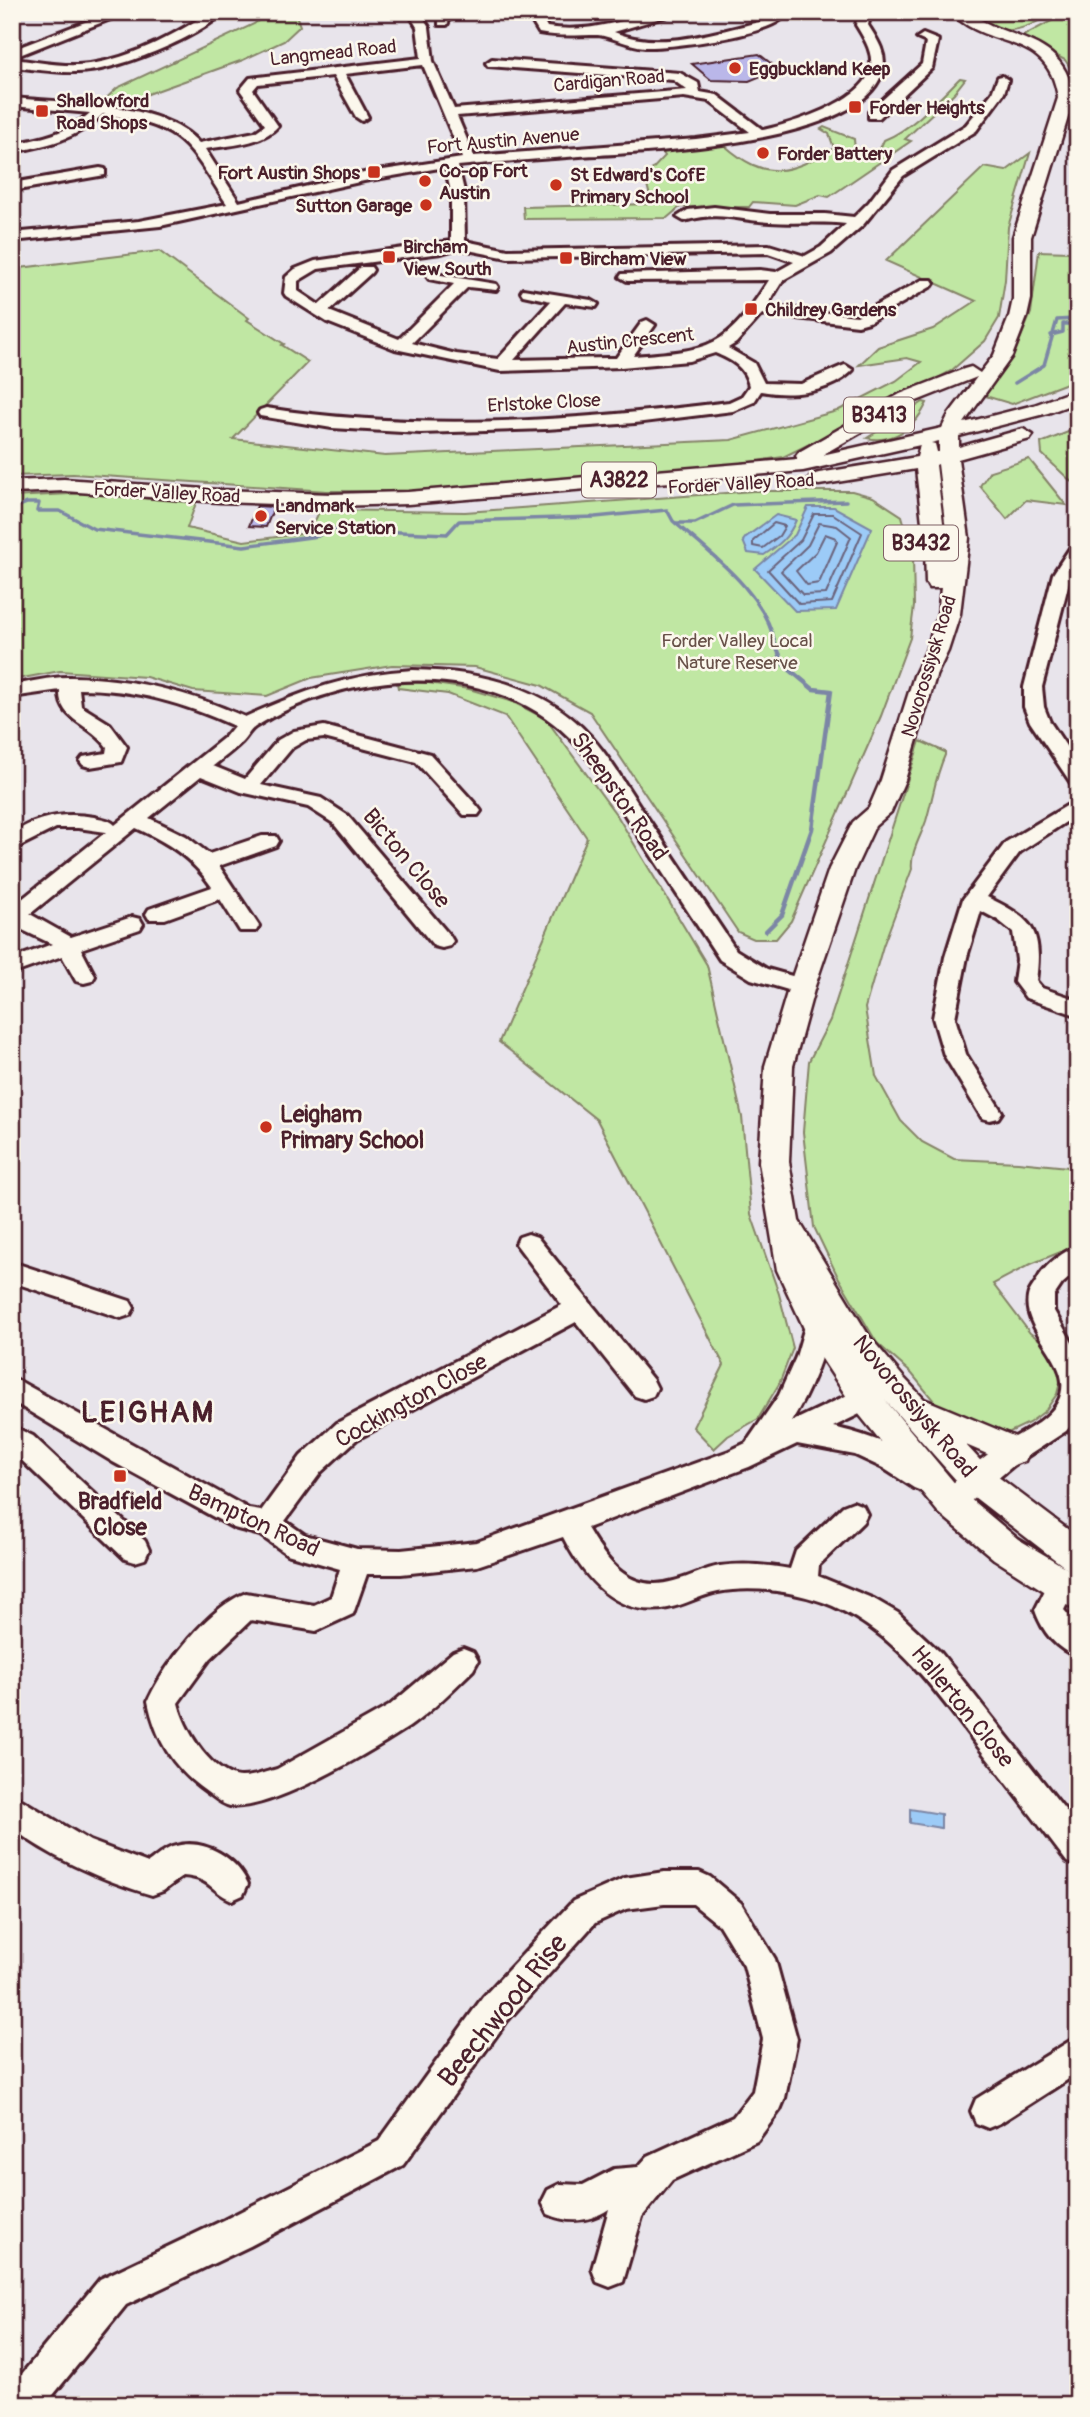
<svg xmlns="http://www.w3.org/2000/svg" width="1090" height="2417" font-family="Pangolin,sans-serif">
<rect width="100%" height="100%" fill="#e8e4eb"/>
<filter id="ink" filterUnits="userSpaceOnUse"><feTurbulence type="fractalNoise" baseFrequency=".0143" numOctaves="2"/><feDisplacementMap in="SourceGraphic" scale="14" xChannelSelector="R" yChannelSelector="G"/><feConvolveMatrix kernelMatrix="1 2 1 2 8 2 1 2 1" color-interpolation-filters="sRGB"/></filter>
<g filter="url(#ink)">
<g fill="#c0e7a3" stroke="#858367" stroke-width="2">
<polygon points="269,12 295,12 300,26 284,41 243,60 148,94 122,109 95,109 117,88 254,24"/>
<path d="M968,12H1054C1023,32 999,40 968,12Z"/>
<polygon points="1068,12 1078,12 1078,79 1065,60 1021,37"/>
<path d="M960,78L965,79L954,93L905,139L911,141L829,197L820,195L795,205L753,202L749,207H680L667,218L524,219L523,207L652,204L645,177L665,156L660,149L724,145C766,182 789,174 834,148L829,134L821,129L824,127L854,139L855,151L878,153L884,140C912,129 938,100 960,78Z"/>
<polygon points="1030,153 1008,227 1005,280 999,318 985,341 951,371 891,404 783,457 730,465 410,491 327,491 73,474 12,476 12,269 159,251 249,318 247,320 284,344 282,345 308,362 233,439 385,456 731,440 837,411 896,381 921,362 907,358 859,365 878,347 933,329 976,301 886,261 984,167 1006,171"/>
<polygon points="1078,244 1078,376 1067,383 1012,404 982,395 1015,352 1031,313 1039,251 1070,252"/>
<path d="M923,402L927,403C916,426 894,444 867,438Z"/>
<polygon points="1078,428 1078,488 1042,454 1041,443"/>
<polygon points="1029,459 1066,505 1026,500 1007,519 980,486 990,471"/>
<polygon points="753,491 852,491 873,497 902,516 913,555 914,606 910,638 881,716 791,921 776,939 754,939 738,932 590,712 541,685 475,667 392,665 311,678 267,696 193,691 146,677 60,671 12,680 12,497 89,493 196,503 187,528 244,541 309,533 320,510 465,512"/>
<polygon points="397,683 428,683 469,689 513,702 546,719 618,817 707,965 742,1117 751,1214 779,1294 793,1348 779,1384 758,1419 728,1436 714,1449 693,1427 724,1365 597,1120 499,1042 587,838 505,716 448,694 398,688"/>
<path d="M920,741L945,752V755C935,777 933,798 926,821C921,836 910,853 912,869L883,946L865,1008L876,1076L901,1121L922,1142L954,1159L1018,1162L1078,1168V1245L1031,1264L993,1284L1030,1333L1052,1349L1058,1363L1060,1382L1057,1394L1045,1411L1029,1423L1010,1432L984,1436L946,1416L912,1374L877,1343L837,1275L814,1227L803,1132L809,1061L830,1020Z"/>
</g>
<g fill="#9ccbf7" stroke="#7b86a5" stroke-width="2">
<polygon points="808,507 834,507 872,528 836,610 795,611 755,569 795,535"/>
<path d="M776,515L796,520C789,537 779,545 764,555L748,553L743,541L746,537Z"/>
<polygon points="910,1809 941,1814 941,1828 910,1823"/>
</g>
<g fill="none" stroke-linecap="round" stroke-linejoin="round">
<g stroke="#6b647d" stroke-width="2">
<polygon points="814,514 833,514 862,533 832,602 799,604 768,570 801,540"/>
<polygon points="774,523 785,526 779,536 763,548 753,546 753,541"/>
<polygon points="819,523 837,526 851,537 826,594 803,595 781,571 808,545"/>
<polygon points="825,534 836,538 837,542 819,583 807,585 796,571 816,552"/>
</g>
<g stroke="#7b86a5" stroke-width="3.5">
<polyline points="1051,335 1063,332 1063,324 1078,324"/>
<polyline points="1015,383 1044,365 1057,320 1074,319 1078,316"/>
<path d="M12,509L27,503H39L37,511H60L94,529L244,546L318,536L328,529L447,534L459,521L595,517L667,510L673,521C712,555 767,594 776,648"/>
<polyline points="676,523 695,523 733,505 846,501"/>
</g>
<polyline stroke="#7b86a5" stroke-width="4.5" points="766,931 782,915 812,829 831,691 813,689 784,665 776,646"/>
</g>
<g fill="#bab7e9" stroke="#4a1f2b" stroke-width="2">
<polygon points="759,54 778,69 749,81 711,80 692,64"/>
<polygon points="257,506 274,507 266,527 249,526"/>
</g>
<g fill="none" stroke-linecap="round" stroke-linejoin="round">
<defs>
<g id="minor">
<polygon points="111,12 128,12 12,58 12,50"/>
<path d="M210,12H224C196,39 116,71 78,72C56,73 34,69 12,67V59C34,61 56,66 78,65C123,63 173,36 210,12Z"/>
<path d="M408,12H420L429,27L433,61L454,109L687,90L673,80L488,66L486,63L492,59L680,73L698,83L700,92L717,95L763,130C791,124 861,102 870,71C875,54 864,38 856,25L859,12H871L868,25C876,38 887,53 883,69C866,146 642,152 580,156C539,159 498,162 458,166L464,191L465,241L508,250L769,245L805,256L821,247L846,224C821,221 796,224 770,222C734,220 721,211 684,221L677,217L688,210L714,207L770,214H825L854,217L869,202L893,170L966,125L992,93L998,77L1002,76L1008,80L1004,93L976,131L903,176L863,225L831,253L783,280L767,306L857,316L922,280H932L934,283L932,286L869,322L858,325L762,314L736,343L728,348L754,363L764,383L801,384L840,367L845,365L853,370C831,393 791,397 761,391L754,402L733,411L635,423L546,429L420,433L332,428L260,416L258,413L260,410L266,408C421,432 575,421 729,402L742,396L749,386C745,367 732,360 715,353L689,361L621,367L500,371L395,349L327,322L286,296L284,293L286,277L295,269L315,261L451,241V191L445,167L364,181L160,226L12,241V233L139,221L227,204C185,139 183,127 103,114C77,139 46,146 12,152V144C41,139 68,133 90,113L12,106V98C65,103 162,101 199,143L255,132L265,125L240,90L250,78L421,58L417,27ZM423,65L462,158L364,173L239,202L205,149C229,145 261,145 278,126L253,90L258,84L333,76L356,117L362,121L368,117L345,74ZM684,97L709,101L750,132L696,139L474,156L457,116ZM458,248L508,258L768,253L794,262L776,272L760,270L622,274L620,277L627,281L769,280C725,349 712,350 633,356L655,325L647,320L642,322L616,358H607L514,360L565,303L596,307L598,304L591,300L523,289L521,292L523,295L551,301L498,359L456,354L412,343L468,287L496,290L498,287L496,284L429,273L427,276L429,279L454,284L399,339L329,311L371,273L373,270L371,267H361L319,305L298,291V281L318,269L441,253Z"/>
<polygon points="453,12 447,25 439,25 439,13"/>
<path d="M535,12H548L542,18L547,27C601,35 632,12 681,12L614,32C662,52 717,31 764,21L775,12H787C781,35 668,48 645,47C629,46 610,36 598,35C577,35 559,37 539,33L530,18Z"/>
<polygon points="923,34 938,40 932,68 879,118 869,118 869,112 922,64 926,42 917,38"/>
<polygon points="100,168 105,169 105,175 12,191 12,183"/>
<polygon points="1078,544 1078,563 1071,574 1042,687 1044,707 1050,722 1078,764 1078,785 1071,783 1030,722 1024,707 1024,687 1053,574 1072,545"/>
<path d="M413,670C486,671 557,689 602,750C618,771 632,795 647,817C676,861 706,905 736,950L767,969L810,981L813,986L810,991L802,994L751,979L720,960C689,913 658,865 627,818C609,790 592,759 568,736C488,657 345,670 255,727C249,731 247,737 242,742C233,751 222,759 213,766L245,779L278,740L294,731L324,726L430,754L478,807L481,811L478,815H464L416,762L324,738L306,740L292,748L261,785L321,798L347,815L450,936L453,941L450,946L442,948L434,946L333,823L308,807L241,792L201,776L149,818L186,836L209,854L262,836H276L279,841L276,846L219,866L259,926L256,931H240L220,899L165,919H149L146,914L149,909L212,887C192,858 169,843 136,828L30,914L71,937L132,917L140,919L143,924L140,929L81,949L95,976L92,981L84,983L76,981L62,956L12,974V959L52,944L12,925V907L106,832L78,828H56L12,850V834C37,816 65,812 94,817C102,819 109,819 115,825L225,737L234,726C183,703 135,689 79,689L81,706L110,724L127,747L121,762L90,767L83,765L80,761L83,757L106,753L107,747C91,723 58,721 60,690L12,697V685C31,682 53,676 71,677C133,678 189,692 245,717C303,691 350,674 413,670Z"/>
<path d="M1078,799V814L1020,852L987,897C1032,919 1043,928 1036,981L1042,988L1078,1000V1012L1073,1014L1026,998L1014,982L1017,960L1013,932L998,920L981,911L967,957L955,1018L966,1054L1002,1112L998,1118L990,1120L982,1118L944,1055L933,1018L945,957L963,899L1006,842Z"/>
<path d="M528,1234L537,1237L653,1380L657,1388L653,1396L644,1399L635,1396L576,1322L357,1439L321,1472L285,1521L305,1535L357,1549L401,1550L477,1542L729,1451L746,1443L779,1395L796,1357L808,1316L817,1313L826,1316L830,1323C823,1359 810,1391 791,1422L856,1391L865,1388L874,1391L878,1399L874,1407L833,1427C861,1433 924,1453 938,1480L934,1488L924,1492L914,1488L883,1468L855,1455L797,1444L749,1467L587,1528C607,1562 630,1594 674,1581C690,1577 704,1569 720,1566C742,1563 768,1565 790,1569L796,1551L843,1506L853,1502L863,1506L867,1514L863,1522L819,1565L818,1576L874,1599L898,1613L941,1653L1078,1826V1866L1067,1862C1037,1822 1007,1783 976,1744C935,1690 897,1635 833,1606C800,1592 753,1585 718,1592C701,1595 685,1605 668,1608C616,1618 584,1578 563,1537L477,1566L401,1574H367L353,1614L316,1631L251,1620L210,1659L178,1703C184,1728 207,1767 234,1776C246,1780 265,1772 277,1769L389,1706L453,1652L463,1648L473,1652L478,1661L473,1670C453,1689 432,1711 409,1727C373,1750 271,1812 230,1806C221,1804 214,1797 207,1792C174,1769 156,1741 148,1701C164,1665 209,1607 246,1593L314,1605L331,1597L340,1569L287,1554L260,1535L234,1528L113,1462L12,1401V1377L249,1509L261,1511L301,1456L337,1423L562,1305L516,1244L519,1237Z"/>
<path d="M1078,1246V1270L1062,1284L1054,1296V1311L1078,1353V1417L1066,1431L1014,1465L960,1510L950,1514L940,1510L936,1502L940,1494C958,1479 975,1463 994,1450C1013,1436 1046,1424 1058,1402C1079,1363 1017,1332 1029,1293C1032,1287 1037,1281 1040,1275C1048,1263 1064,1251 1078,1246Z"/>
<polygon points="12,1262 130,1301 134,1308 130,1315 121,1318 12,1282"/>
<polygon points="12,1426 33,1436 145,1541 149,1550 145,1559 135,1562 125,1559 12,1451"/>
<path d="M1062,1572L1072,1576L1076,1585L1064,1610L1078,1626V1657C1056,1649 1042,1631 1035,1610L1052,1576Z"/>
<path d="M12,1794L90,1841L148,1863C157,1857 165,1848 176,1846C204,1838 237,1858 248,1884L243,1895L232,1900C209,1890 211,1878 183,1876L163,1891L152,1895C103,1880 54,1860 12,1828Z"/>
<path d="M664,1872H699L710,1877L741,1903L775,1959L797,2039L785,2098L780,2110L757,2141L672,2180L642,2217L623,2282L610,2287L597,2282L592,2269L609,2209C589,2222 570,2224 548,2214L542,2202L548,2190L560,2184L583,2185L614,2169L638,2167L648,2156L733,2117L753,2091L763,2039L744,1966L719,1925L693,1904H664L626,1909L595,1923L507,2021L403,2165L250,2246L126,2305L45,2405H12V2386L100,2279L224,2220L379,2141L483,1997L573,1901L625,1878Z"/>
<polygon points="1078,2036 1078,2073 1000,2123 988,2128 976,2123 971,2111 976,2099"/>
</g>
<path id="major" d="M951,12C973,12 978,20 997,28C1038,44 1066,50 1074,98L1031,237V299L1027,317L1012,356L964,423L1034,405L1078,389V402L1048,413L959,436V447L1023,429L1033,435L1030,439L958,459L969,538L960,614L948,651L936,676L905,780L891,812L875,826L855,869L815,986L793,1066L789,1162L799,1221L869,1336L904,1378L924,1399L1025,1441L1029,1451L1025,1461L1013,1465L966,1445L989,1470L1078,1537V1572L1066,1568L965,1490L885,1400L962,1492L1018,1539L1078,1575V1609L1066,1605L994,1559L938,1512L854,1408L809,1339L777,1270L759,1162L765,1066L789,986L829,869L853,822L869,808L881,780L914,676L926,651L938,614L941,588H929L926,583L925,549L916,469L819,485L812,483L809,479L812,475L819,473L917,457L920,445L803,471L408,504L331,506L219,502L64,491L12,493V481L64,479L219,490L331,494L408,492L798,459L796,456L799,452L900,394L964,369L971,367L980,373L994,355L1009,317L1013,299V237L1058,98C1049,30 988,52 951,12ZM977,377L949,414L942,428L822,455L914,402ZM939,441V452H937L935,444L931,443ZM938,464L947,538L946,547L936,465Z"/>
</defs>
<use href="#minor" stroke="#4a1f2b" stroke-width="6"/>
<use href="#major" stroke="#4a1f2b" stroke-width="5"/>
<use href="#minor" fill="#fbf7ec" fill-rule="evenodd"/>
<use href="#major" fill="#fbf7ec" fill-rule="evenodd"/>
</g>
</g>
<g fill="#c8321e" stroke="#fbf7ec" stroke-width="2.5">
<circle cx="735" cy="68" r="7"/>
<rect x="848" y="100" width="14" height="14" rx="3.5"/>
<rect x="35" y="104" width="14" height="14" rx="3.5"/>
<circle cx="763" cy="153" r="7"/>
<rect x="367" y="165" width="14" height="14" rx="3.5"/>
<circle cx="425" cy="181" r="7"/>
<circle cx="556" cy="185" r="7"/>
<circle cx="426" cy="205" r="7"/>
<rect x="382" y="250" width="14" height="14" rx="3.5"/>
<rect x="559" y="251" width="14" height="14" rx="3.5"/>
<rect x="744" y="302" width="14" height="14" rx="3.5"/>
<circle cx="261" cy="516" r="7"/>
<circle cx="266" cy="1127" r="7"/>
<rect x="113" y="1469" width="14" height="14" rx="3.5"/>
</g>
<g text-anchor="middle" stroke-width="5" stroke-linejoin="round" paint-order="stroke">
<g font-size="19" fill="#4a1f2b" stroke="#fbf7ec">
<text transform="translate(333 52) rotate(-6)" y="7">Langmead Road</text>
<text transform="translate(609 80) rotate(-5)" y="7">Cardigan Road</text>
<text transform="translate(503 140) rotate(-5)" y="7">Fort Austin Avenue</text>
<text transform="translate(630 340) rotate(-6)" y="7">Austin Crescent</text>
<text transform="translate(544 402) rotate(-3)" y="7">Erlstoke Close</text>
<text transform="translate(741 483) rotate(-3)" y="7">Forder Valley Road</text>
<text transform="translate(167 492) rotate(3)" y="7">Forder Valley Road</text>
<text transform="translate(928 666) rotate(-73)" y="7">Novorossiysk Road</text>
</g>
<g font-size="19" font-weight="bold" fill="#4a1f2b" stroke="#fbf7ec" text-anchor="start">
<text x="749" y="75">Eggbuckland Keep</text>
<text x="56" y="107">Shallowford<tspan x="56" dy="22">Road Shops</tspan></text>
<text x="869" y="114">Forder Heights</text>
<text x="777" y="160">Forder Battery</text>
<text x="439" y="177">Co-op Fort<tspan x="439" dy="22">Austin</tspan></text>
<text x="360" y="179" text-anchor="end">Fort Austin Shops</text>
<text x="570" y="181">St Edward's CofE<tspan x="570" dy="22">Primary School</tspan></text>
<text x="412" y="212" text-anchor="end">Sutton Garage</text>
<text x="403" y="253">Bircham<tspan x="403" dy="22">View South</tspan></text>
<text x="580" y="265">Bircham View</text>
<text x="765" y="316">Childrey Gardens</text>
<text x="275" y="512">Landmark<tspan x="275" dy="22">Service Station</tspan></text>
</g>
<g font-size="19" fill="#685149" stroke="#fbf7ec">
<text x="737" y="647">Forder Valley Local<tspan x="737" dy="22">Nature Reserve</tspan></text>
</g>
<g fill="#fbf7ec" stroke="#7f6065" stroke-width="2">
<rect x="844" y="397.5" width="70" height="35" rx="5"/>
<rect x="582" y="462.5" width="74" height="35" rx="5"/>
<rect x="884" y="525.5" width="74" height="35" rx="5"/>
</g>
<g font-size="21" font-weight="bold" fill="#4a1f2b">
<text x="879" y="422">B3413</text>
<text x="619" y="487">A3822</text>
<text x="921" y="550">B3432</text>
</g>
<g font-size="23" fill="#4a1f2b" stroke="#fbf7ec">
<text transform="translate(620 796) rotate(55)" y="8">Sheepstor Road</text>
<text transform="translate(407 858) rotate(50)" y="8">Bicton Close</text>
<text transform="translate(411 1400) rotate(-29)" y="8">Cockington Close</text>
<text transform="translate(915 1406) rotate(50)" y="8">Novorossiysk Road</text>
<text transform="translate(254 1520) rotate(25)" y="8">Bampton Road</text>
<text transform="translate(963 1706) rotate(51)" y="8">Hallerton Close</text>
</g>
<g font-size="23" font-weight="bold" fill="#4a1f2b" stroke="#fbf7ec" text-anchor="start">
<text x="280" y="1122">Leigham<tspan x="280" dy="26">Primary School</tspan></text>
<text x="120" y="1509" text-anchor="middle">Bradfield<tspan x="120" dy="26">Close</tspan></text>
</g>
<g font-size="28" fill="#4a1f2b" stroke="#fbf7ec">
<text transform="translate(502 2010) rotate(-51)" y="10">Beechwood Rise</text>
</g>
<g font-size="30" font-weight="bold" letter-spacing="2" fill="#4a1f2b" stroke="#fbf7ec">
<text x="148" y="1422">LEIGHAM</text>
</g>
</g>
<rect width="1090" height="2417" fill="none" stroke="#fbf7ec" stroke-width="42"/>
<rect x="21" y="21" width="1048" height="2375" fill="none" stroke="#4a1f2b" stroke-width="2.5" filter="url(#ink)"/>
</svg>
